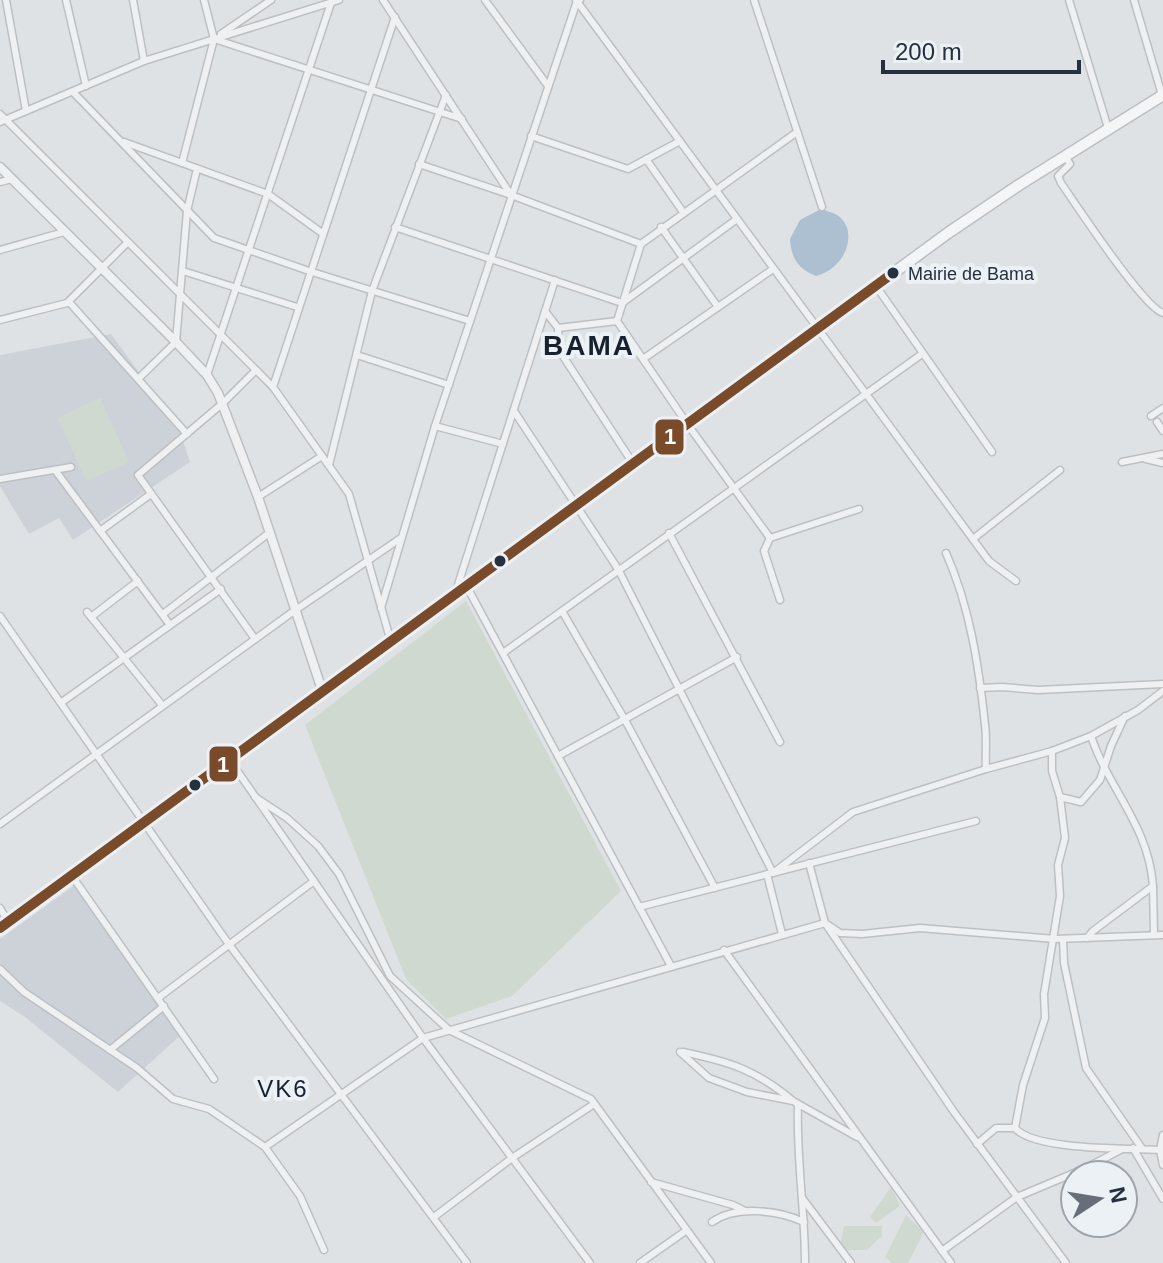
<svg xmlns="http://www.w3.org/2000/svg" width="1163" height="1263" font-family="Helvetica,sans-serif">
<rect width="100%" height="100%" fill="#dfe2e5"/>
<g fill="#cdd2d8">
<polygon points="111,334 178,426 190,462 73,540 59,518 29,534 0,486 0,355"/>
<polygon points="79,882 184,1032 118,1092 25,1017 0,1001 0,939"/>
</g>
<g fill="#d0d9d0">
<polygon points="100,398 129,462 86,481 58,418"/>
<polygon points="466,601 621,891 512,996 446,1019 406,979 305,725"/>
<polygon points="891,1187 900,1206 876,1223 870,1217"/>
<polygon points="906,1215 924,1232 908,1263 892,1263 885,1257"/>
<polygon points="844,1226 882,1226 882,1236 867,1250 839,1250"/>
</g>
<path fill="#acc0d1" d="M819,210C863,212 854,266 816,276C798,269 791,258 790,239L800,220Z"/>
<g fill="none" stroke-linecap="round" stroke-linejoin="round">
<defs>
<g id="minor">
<polyline points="6,0 26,111"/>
<polyline points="66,0 86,86"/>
<polyline points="133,0 144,61"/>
<polyline points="383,0 511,195"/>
<polyline points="485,0 548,86"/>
<polyline points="576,0 989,561 1016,581"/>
<polyline points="754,0 822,207"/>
<polyline points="1069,0 1108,128"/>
<polyline points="1134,0 1162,95"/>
<polyline points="221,34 271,0"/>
<polyline points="214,39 462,119"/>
<polyline points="73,92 214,238 309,271 470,321"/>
<polyline points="0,114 273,387 349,494 391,642"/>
<polyline points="0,122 144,61 339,0"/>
<polyline points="531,136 628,169 680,141"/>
<polyline points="124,142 268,194 322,233"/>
<path d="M1065,156L1070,164L1058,176L1061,183C1077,206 1143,307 1163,313"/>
<polyline points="646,159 683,212"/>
<polyline points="182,163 214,39 204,0"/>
<polyline points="419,164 511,195 641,244"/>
<polyline points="0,182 12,179"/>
<polyline points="395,227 622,303 737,219"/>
<polyline points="661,227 718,307"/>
<polyline points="0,250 64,232"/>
<polyline points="183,271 297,307"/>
<polyline points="876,286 992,452"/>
<polyline points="69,302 187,434"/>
<polyline points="545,311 558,328 559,350 634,465"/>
<polyline points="0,320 67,303 128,242"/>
<polyline points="617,321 641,244 797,132"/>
<polyline points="617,321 688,425 770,538"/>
<polyline points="558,328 617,321"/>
<polyline points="357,355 449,385"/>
<polyline points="643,359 773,269"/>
<polyline points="207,375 331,3"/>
<polyline points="138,379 176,342 187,211 197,169"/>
<polyline points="273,387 395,17"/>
<polyline points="514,411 618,569 773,873 853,812 986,769 1052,751 1091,736 1138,710 1163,691"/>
<polyline points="1151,416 1163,408"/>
<polyline points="1157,422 1163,431"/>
<polyline points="435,426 503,444"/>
<polyline points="1146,459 1163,463"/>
<polyline points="1122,462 1163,454"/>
<polyline points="329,465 372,291 446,95"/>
<polyline points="55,470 170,625"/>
<polyline points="0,479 71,467"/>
<polyline points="258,497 322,456"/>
<polyline points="100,531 151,494"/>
<polyline points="669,533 780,742"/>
<polyline points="973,539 1060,470"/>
<path d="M946,553C970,607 979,667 985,725C987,739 985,754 986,769"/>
<polyline points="466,585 671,966"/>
<polyline points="456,591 555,280"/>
<polyline points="780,600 764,551 770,538 859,509"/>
<polyline points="381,608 435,426 577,1 580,0"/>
<polyline points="562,611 625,720 715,888"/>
<polyline points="87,612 162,705"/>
<polyline points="163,614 269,533"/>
<polyline points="0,616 228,943 467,1263"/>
<polyline points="91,617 138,581"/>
<polyline points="255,639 138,475 223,403 256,370"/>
<polyline points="503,653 922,354"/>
<polyline points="980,688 1002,687 1038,690 1163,684"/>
<polyline points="62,702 221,589"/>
<path d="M1052,751V771L1060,797L1065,838L1058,865L1060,896L1044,994L1045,1018L1023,1085L1015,1128C1034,1151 1131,1148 1163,1150"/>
<polyline points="558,756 737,657"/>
<polyline points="229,759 423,1038 590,1263"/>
<polyline points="255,797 287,818 318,846 339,874 390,976 449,1030 591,1099 711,1263"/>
<polyline points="1060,797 1081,802 1100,780 1111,746 1125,716"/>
<polyline points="0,824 294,611 401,538"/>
<polyline points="809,863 825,923 954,1112 1066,1263"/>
<polyline points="767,874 782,934"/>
<polyline points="72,876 214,1079"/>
<polyline points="1153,886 1154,935"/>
<polyline points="639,907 976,821"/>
<polyline points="0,908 8,922"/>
<path d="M1087,938L1093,931L1153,886C1149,826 1108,788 1091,736"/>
<polyline points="1063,939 1064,963 1086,1068 1141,1147"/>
<polyline points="724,950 951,1263"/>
<polyline points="0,969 24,992 137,1068 173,1099 209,1109 265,1147 300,1196 324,1250"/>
<polyline points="158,998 314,881"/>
<polyline points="110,1050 164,1006"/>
<polyline points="680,1052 709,1078 747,1092 793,1101 857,1137"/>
<path d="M683,1052C730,1062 754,1069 792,1100"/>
<path d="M798,1104C796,1157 805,1210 805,1263"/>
<polyline points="1163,1135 1160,1150 1163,1165"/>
<polyline points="977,1144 996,1128 1015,1128"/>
<polyline points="265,1147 423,1038 825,923 840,933 862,934 920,928 1055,939 1163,935"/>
<polyline points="1133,1148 1163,1199"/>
<polyline points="651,1182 733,1205 745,1211"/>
<polyline points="803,1199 851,1263"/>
<polyline points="434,1217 512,1158 594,1104"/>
<path d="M712,1222C736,1205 778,1210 804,1222"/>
<polyline points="942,1251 1017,1197 1086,1168 1122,1149"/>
<polyline points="640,1263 687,1230"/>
</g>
<polyline id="tertiary" points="0,167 176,342 207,375 218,393 258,497 323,693"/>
<polyline id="primary" points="0,928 948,233 1019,185 1163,95"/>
</defs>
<use href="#minor" stroke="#bdc0c3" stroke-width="9"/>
<use href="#tertiary" stroke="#bdc0c3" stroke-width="11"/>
<use href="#primary" stroke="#bbbfc3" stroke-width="13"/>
<use href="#minor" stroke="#eff0f2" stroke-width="6"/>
<use href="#tertiary" stroke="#eff0f2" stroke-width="8"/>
<use href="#primary" stroke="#f3f5f6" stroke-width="10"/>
<defs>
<polyline id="bus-1" points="0,928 893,273"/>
</defs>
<use href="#bus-1" stroke="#ecf1f5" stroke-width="16"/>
<use href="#bus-1" stroke="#7a4b2a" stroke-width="10"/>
</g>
<g fill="#26303e" stroke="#ecf1f5" stroke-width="3">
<circle cx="893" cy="273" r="7"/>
<circle cx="500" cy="561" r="7"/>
<circle cx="195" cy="785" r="7"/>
</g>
<g text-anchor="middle" stroke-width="8" stroke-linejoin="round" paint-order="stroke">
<g font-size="18" fill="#26303e" stroke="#ecf1f5" text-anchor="start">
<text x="908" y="280">Mairie de Bama</text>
</g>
<g font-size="24" letter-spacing="2" fill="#18222f" stroke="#ecf1f5">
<text x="283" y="1097">VK6</text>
</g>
<g font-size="28" font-weight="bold" letter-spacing="2" fill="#18222f" stroke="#ecf1f5">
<text x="589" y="355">BAMA</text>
</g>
</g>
<g stroke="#ecf1f5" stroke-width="3">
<rect x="654" y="418" width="31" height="38" rx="8" fill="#7a4b2a"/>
<rect x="208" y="745" width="31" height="38" rx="8" fill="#7a4b2a"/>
</g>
<g font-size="22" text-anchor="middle" font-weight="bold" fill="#fff">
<text x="670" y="444">1</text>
<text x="223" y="772">1</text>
</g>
<g transform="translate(1099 1199) rotate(78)"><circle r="38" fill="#ecf1f5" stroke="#9da4ac" stroke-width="2"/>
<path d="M0-6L14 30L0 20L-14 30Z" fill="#676e78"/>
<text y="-12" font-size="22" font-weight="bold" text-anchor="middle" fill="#26303e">N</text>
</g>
<path d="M883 60v12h196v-12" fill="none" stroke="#26303e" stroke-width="4"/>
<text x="895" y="60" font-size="24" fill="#26303e" stroke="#ecf1f5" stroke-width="6" paint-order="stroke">200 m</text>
</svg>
